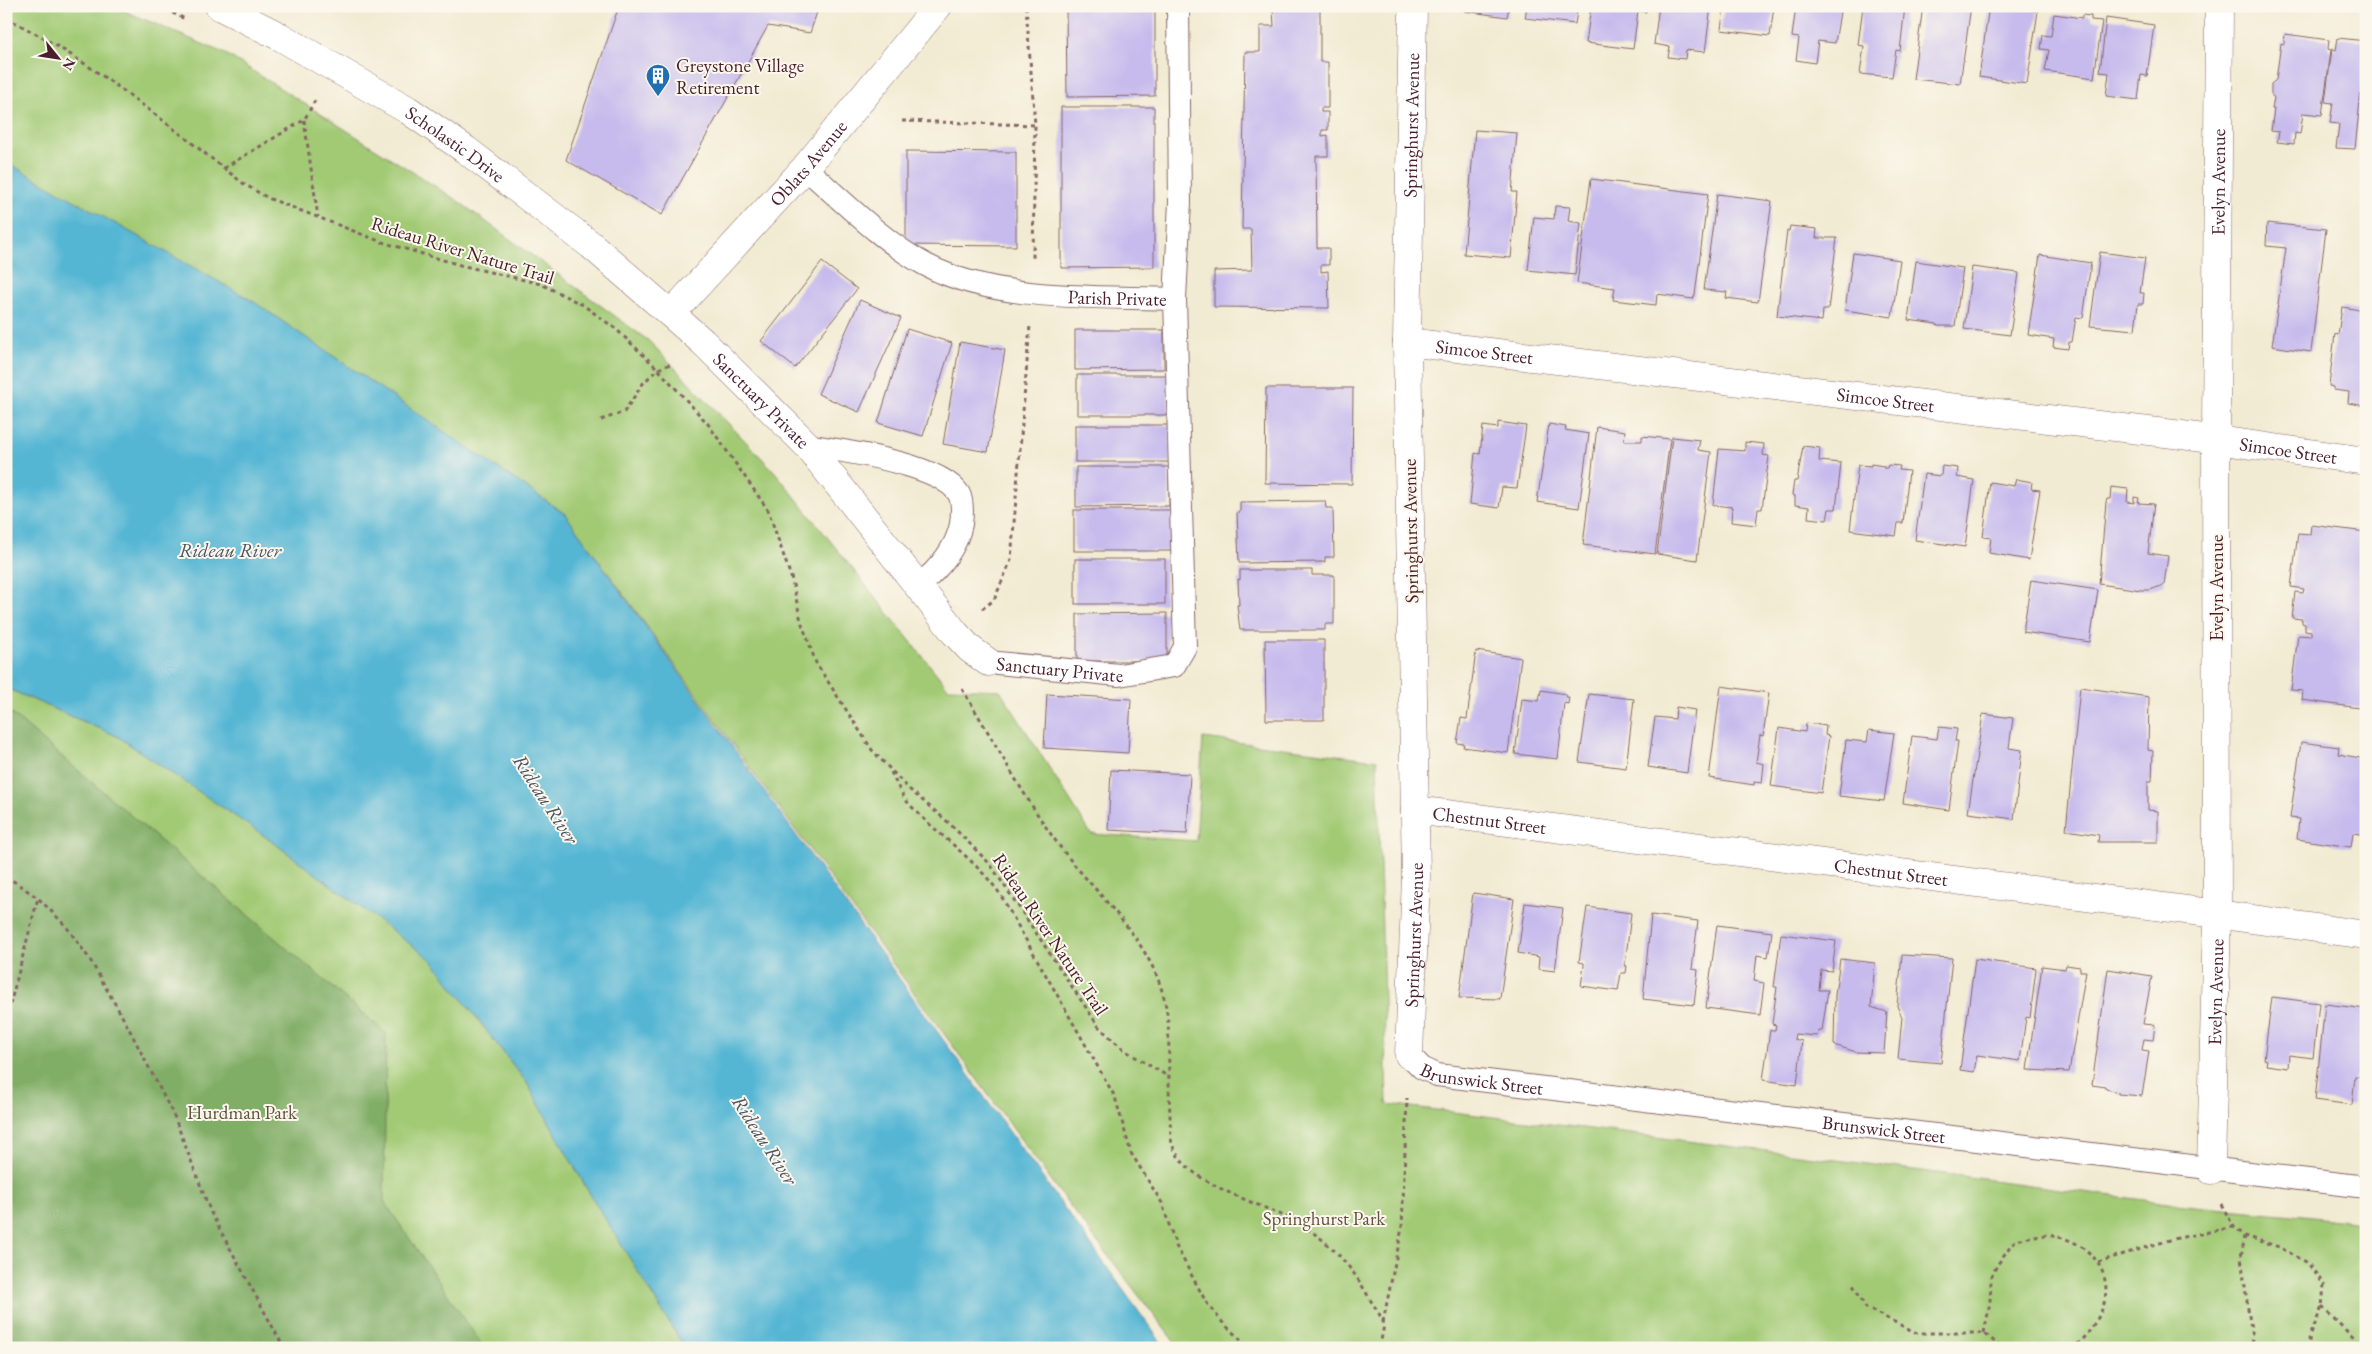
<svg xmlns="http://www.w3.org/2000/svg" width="2372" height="1354" font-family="'EB Garamond',serif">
<rect width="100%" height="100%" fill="#fbf7ec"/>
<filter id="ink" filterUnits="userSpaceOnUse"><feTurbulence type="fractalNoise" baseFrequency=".02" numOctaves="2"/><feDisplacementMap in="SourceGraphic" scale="10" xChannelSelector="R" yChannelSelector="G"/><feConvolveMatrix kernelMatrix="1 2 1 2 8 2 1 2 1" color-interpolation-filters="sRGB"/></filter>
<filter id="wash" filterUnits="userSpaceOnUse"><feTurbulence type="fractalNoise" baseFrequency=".0096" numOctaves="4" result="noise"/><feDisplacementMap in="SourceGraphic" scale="20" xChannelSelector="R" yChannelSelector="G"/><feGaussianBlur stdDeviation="1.12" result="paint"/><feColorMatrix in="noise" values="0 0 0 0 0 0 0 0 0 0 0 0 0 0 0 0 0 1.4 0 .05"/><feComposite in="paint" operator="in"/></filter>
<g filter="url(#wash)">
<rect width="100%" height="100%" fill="#f2ebd3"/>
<g fill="#a2ca75" stroke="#767450">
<path d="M6,6H113L226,54L455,199L649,341L775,472L948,688L1000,690L1091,834L1196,841L1203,738L1377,760L1387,1104C1644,1135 1902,1168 2159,1202C2228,1211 2297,1213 2366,1224V1348H1179L1057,1189L565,514L251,300L6,162Z"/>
<polygon points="6,688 117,736 266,837 432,960 527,1083 587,1189 685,1348 6,1348"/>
</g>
<polygon fill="#81ae66" stroke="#666648" points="6,709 386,1033 384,1201 484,1348 6,1348"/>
<polygon fill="#55b6d4" stroke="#506a80" points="6,162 251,300 565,514 1165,1348 685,1348 587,1189 527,1083 432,960 266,837 117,736 6,688"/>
<g id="blocks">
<g fill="#c7bbed">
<polygon points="619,6 819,6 810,33 768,26 662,215 566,160"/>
<polygon points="1066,6 1155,6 1155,96 1067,97"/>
<polygon points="1245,6 1320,6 1320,62 1328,62 1328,108 1321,108 1321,112 1328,112 1328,130 1322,130 1322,136 1328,135 1328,156 1316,156 1317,248 1329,248 1329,265 1321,265 1321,272 1328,271 1329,308 1214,307 1214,271 1252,270 1251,229 1242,229 1245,52 1260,52 1260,26 1274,26 1273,10 1245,10"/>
<polygon points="1465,6 1509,6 1507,17 1464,11"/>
<polygon points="1527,6 1578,6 1575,24 1525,18"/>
<polygon points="1591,6 1646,6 1646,12 1638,11 1633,49 1586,43"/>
<polygon points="1659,6 1711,6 1705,52 1686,50 1685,59 1668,57 1670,47 1654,44"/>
<polygon points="1724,6 1774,6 1770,36 1721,30"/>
<polygon points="1796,6 1841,6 1835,43 1818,41 1815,63 1796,60 1799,38 1792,37"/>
<polygon points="1863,6 1905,6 1900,51 1896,50 1892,77 1860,74 1864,46 1858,45"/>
<polygon points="1923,6 1971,6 1960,84 1913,79"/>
<polygon points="1989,6 2038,11 2027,84 1979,77"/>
<polygon points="2054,14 2082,18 2082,15 2091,16 2091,20 2102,21 2094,78 2045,71 2049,50 2041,49 2043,35 2051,36"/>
<polygon points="2106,18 2154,25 2147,76 2141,75 2138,100 2106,96 2109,73 2100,72"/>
<polygon points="2285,34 2329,40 2328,49 2331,50 2322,115 2303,113 2300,134 2295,133 2294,144 2277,142 2279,132 2271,131 2274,109 2272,109 2274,98 2271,94 2271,84 2276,80 2281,43 2284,44"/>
<polygon points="2338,38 2366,41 2355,149 2336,148 2339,124 2330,123 2333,103 2325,102 2332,49 2336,50"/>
<polygon points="1061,107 1154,107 1154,267 1061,268"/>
<polygon points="1475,130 1517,133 1512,192 1517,192 1511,258 1464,254"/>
<polygon points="906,151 1016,152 1016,246 906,245"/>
<polygon points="1591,179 1708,194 1695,295 1693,299 1657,294 1656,305 1613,300 1615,288 1577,283"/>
<polygon points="1717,194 1772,201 1758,302 1726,298 1727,292 1704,290"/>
<polygon points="1555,206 1570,207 1568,221 1581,223 1575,275 1528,270 1534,217 1554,219"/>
<polygon points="2267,223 2326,229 2311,352 2272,346 2286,248 2266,246"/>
<polygon points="1790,226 1817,229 1816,238 1837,238 1828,310 1823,310 1822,321 1777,316 1787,231 1789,231"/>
<polygon points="2100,252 2145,258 2140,293 2144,293 2143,304 2138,304 2135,330 2090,326"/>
<polygon points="1853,253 1900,260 1892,317 1845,310"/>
<polygon points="2040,255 2091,263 2083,318 2076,317 2072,342 2069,342 2068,349 2053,347 2054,339 2028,335"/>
<polygon points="1916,261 1963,268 1955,326 1937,326 1937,324 1908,320"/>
<polygon points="822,262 857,289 795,368 761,341"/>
<polygon points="1972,267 2019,273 2010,335 1964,329"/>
<polygon points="860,300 901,318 859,412 818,394"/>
<polygon points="2342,307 2366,311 2366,406 2348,403 2349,392 2334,390 2334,387 2329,386 2335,334 2338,335"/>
<polygon points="907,329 952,343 923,436 878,423"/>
<polygon points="1075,330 1164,330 1164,369 1075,370"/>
<polygon points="960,342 1005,350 988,452 943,444"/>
<polygon points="1077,375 1168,375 1169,415 1077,415"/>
<polygon points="1266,388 1353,388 1352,484 1265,483"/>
<polygon points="1498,422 1526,426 1517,488 1502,487 1499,508 1470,504 1475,453 1480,454 1483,426 1498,428"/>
<polygon points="1549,424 1566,427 1565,430 1589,434 1579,508 1537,502"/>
<rect x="1075" y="425" width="95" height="37"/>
<polygon points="1597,427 1625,431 1624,441 1642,441 1642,436 1670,439 1655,554 1583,545"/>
<polygon points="1672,437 1700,440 1698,450 1711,452 1697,560 1657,554"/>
<polygon points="1745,442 1764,444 1763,455 1769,456 1762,509 1758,509 1756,525 1731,522 1732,507 1713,505 1719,449 1745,451"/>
<polygon points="1803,446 1820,448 1819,461 1841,463 1836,509 1829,509 1827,520 1808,518 1809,507 1795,505 1795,496 1792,495 1794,481 1797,481"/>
<polygon points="1871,464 1884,466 1883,468 1887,468 1888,465 1900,466 1899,470 1909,471 1903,523 1898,523 1896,536 1850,530 1858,465 1871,466"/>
<polygon points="1942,466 1958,468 1957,477 1974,480 1965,547 1915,540 1924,474 1941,476"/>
<polygon points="1076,467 1169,467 1169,506 1076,507"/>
<polygon points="2016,479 2032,482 2031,489 2040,490 2029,560 1989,553 1991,538 1983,537 1990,482 2014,486"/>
<polygon points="2111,487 2128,489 2127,502 2134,503 2134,497 2139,498 2138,503 2154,504 2148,553 2168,556 2164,585 2150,590 2141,590 2099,584 2106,502 2107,499 2110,499"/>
<polygon points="1325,501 1326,508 1333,508 1334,557 1325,557 1325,562 1239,563 1237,512 1240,512 1240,502"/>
<rect x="1074" y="510" width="98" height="41"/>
<polygon points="2311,525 2366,532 2366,709 2302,700 2303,691 2291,690 2298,635 2311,636 2311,631 2305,630 2305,624 2302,623 2302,619 2292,618 2295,592 2303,593 2304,589 2291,587 2298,533 2310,534"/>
<rect x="1075" y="559" width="90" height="45"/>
<polygon points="1240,570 1312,570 1312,575 1334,575 1334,624 1325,624 1325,630 1240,630 1237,605 1239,605 1238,579 1240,580"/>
<polygon points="2031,580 2098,590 2090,642 2023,632"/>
<polygon points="1167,613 1167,661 1077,661 1077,614"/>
<polygon points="1265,640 1324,640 1324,720 1266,720"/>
<polygon points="1476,651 1521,658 1508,753 1463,747 1464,744 1457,743 1461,718 1467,719"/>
<polygon points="1721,686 1769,693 1763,736 1760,735 1756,762 1764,764 1762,783 1754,782 1754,785 1709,778"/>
<polygon points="2080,687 2149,697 2148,750 2153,751 2152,781 2148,781 2148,810 2158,811 2158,842 2098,842 2099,835 2066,830"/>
<polygon points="1541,690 1566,694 1566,697 1569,697 1568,704 1564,703 1558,759 1515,754 1522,699 1539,701"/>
<polygon points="1047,694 1131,699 1128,753 1044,748"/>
<polygon points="1589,694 1634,699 1626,768 1579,762"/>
<polygon points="1676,707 1695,710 1687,773 1648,767 1655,717 1675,719"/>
<polygon points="1983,714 2013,718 2009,748 2022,750 2014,819 1968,813"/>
<polygon points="1806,723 1826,726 1825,735 1829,736 1821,793 1771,786 1779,728 1805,732"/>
<polygon points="1939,727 1957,729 1955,741 1958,741 1949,810 1903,803 1912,736 1937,739"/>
<polygon points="1869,730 1894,733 1884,801 1839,796 1846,740 1867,742"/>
<polygon points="2301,742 2339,747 2338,754 2366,759 2366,835 2353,833 2351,847 2297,839 2299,819 2290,818"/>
<polygon points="1111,770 1190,774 1187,834 1108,830"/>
<polygon points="1473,893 1514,899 1500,999 1459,998"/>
<polygon points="1525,903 1563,908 1555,971 1538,969 1539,957 1518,953"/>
<polygon points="1587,907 1631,913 1625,966 1627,966 1626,973 1621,973 1618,991 1581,986 1584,965 1584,963 1579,962"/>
<polygon points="1651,915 1698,921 1692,969 1698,970 1694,1005 1643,999"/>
<polygon points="1717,925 1772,932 1768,957 1757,955 1754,981 1764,983 1760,1015 1706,1008"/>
<polygon points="1781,934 1836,941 1832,971 1821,970 1819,990 1828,990 1822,1031 1818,1031 1817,1036 1795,1034 1794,1039 1802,1041 1797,1085 1763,1080 1770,1030 1775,1030 1776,1025 1772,1024 1777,987 1774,987"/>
<polygon points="1902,955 1952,958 1941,1063 1898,1059 1902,1017 1897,1006"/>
<polygon points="1840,959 1875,963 1871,1007 1887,1012 1884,1053 1856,1052 1834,1045 1835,995"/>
<polygon points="1975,959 2036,968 2030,1018 2026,1017 2020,1061 1977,1055 1974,1072 1960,1070"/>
<polygon points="2066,965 2080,967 2080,971 2086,971 2069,1072 2027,1070 2042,966 2065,969"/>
<polygon points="2108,969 2152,976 2143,1024 2155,1025 2153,1040 2144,1039 2142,1050 2149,1051 2142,1096 2118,1094 2118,1092 2106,1089 2106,1087 2092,1085"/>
<polygon points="2272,997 2319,1003 2313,1058 2289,1055 2288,1068 2266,1065 2267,1060 2264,1059"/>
<polygon points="2325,1004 2366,1009 2366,1050 2362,1077 2355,1076 2352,1105 2315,1100"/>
</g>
</g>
</g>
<g filter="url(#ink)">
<use href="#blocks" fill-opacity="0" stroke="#856666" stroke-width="1"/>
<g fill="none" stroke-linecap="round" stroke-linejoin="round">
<defs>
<g id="lane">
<path id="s1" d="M805,168C841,199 884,243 926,265C997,302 1096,296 1175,299"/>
<path d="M807,445C842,451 940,463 959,494C963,502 962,516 961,524C956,550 938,570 918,586"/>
<path id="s2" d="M988,662L1119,675L1174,666L1185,647L1175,299L1180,202L1178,6"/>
<path id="s3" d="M1409,1055L1422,1068L1437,1075L2366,1187"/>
</g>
<g id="street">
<path id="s4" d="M219,6L279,36L408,110L466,150L591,245L703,342L807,445L955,633L970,649L988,662"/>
<path id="s5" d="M671,314L805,168L938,6"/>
<path id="s6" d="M1407,342L2182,435L2366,461"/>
<path id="s7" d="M1415,810L2217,914L2366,935"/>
<path id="s8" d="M1409,1055L1416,877L1407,342L1413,6"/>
<path id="s9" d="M2211,1170L2217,914L2216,439L2219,6"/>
</g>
</defs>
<use href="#lane" stroke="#856666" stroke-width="24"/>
<use href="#street" stroke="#856666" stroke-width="29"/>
<g stroke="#856666" stroke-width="3" stroke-dasharray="4 4" stroke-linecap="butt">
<polyline points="158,6 185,19"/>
<polyline points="1026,6 1035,125 1033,259"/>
<path d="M6,18C93,61 168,125 244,184L268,198L382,242L460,265L541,284L583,305L616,329L658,369L708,424L768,510L792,580L801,621L816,663L872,750L909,789L949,823L990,864L1099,1027L1124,1050L1169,1077"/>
<polyline points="304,120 318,217"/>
<polyline points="902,121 1035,125"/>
<polyline points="224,168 304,120 317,97"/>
<polyline points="601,420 624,412 644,382 658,369 673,363"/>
<polyline points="982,609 994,600 1011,560 1030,325"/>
<path d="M962,689C994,740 1022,795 1058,844C1094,893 1146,934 1163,994C1171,1021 1168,1050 1169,1077C1169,1097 1170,1117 1171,1138C1177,1185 1267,1203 1303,1226C1334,1245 1354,1270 1371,1301C1375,1307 1380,1315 1383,1321C1385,1329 1380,1340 1380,1348"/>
<path d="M891,772C897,785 903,799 914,809C942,838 976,860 1000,894L1115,1097L1131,1153L1162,1203L1176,1246L1206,1302L1223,1323L1249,1348"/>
<polyline points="6,876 38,898 66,926 89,958 127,1025 174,1116 211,1213 284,1348"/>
<polyline points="6,1020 38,898"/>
<polyline points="2221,1204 2234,1227 2245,1236 2279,1247 2308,1263 2324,1285 2322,1307 2309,1339 2311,1348"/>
<polyline points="2245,1236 2241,1257 2252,1338 2251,1348"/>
<polyline points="2098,1262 2173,1239 2234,1227"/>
<polyline points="1853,1285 1866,1308 1917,1333 1984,1333 2002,1348"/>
<polyline points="2322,1307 2364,1348"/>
<polyline points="1383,1322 1402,1228 1407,1098"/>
<path d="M1984,1333C1986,1322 1989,1311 1990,1300C1991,1292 1990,1281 1993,1273C1995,1268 2010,1245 2014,1242C2066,1217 2131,1266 2096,1321C2088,1332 2084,1342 2071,1348"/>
</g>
<use href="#lane" stroke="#fff" stroke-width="22"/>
<use href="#street" stroke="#fff" stroke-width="28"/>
</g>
</g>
<defs>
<symbol id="building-pin" viewBox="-11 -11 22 30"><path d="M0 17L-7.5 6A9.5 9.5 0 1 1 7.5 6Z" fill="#1f6fb2" stroke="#fbf7ec"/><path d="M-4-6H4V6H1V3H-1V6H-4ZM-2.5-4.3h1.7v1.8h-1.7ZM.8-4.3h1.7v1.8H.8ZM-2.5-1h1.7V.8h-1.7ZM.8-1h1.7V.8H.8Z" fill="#fff"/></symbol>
</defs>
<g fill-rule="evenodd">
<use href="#building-pin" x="644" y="62" width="28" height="38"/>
</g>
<g text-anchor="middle" stroke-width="4" stroke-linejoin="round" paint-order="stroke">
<g font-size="19" fill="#4a1f2b" stroke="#fbf7ec" text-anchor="start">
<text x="676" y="72">Greystone Village<tspan x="676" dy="22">Retirement</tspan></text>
</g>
<g font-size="19" fill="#4a1f2b" stroke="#fbf7ec">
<text dy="7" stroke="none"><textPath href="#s8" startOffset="930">Springhurst Avenue</textPath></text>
<text dy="7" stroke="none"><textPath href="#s4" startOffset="274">Scholastic Drive</textPath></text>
<text dy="7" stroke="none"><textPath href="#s5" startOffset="204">Oblats Avenue</textPath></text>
<text dy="7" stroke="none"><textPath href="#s9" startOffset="988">Evelyn Avenue</textPath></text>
<text transform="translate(463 250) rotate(17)" y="7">Rideau River Nature Trail</text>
<text dy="7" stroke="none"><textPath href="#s1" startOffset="351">Parish Private</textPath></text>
<text dy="7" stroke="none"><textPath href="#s6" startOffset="78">Simcoe Street</textPath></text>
<text dy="7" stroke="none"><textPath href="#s4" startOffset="674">Sanctuary Private</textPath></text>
<text dy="7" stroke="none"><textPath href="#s6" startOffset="482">Simcoe Street</textPath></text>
<text dy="7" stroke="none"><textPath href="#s6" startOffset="888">Simcoe Street</textPath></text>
<text transform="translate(1410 531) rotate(-91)" y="7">Springhurst Avenue</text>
<text transform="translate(2216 588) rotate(-90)" y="7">Evelyn Avenue</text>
<text dy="7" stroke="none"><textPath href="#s2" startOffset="72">Sanctuary Private</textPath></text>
<text dy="7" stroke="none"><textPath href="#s7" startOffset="75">Chestnut Street</textPath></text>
<text dy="7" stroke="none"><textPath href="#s7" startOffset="480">Chestnut Street</textPath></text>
<text transform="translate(1051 934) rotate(56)" y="7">Rideau River Nature Trail</text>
<text dy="7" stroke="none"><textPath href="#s8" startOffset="120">Springhurst Avenue</textPath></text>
<text dy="7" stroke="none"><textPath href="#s9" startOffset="178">Evelyn Avenue</textPath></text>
<text dy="7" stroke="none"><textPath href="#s3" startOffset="80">Brunswick Street</textPath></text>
<text dy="7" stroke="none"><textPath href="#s3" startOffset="485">Brunswick Street</textPath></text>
</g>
<g font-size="19" fill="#645241" stroke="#fbf7ec">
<text x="242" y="1119">Hurdman Park</text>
<text x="1324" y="1225">Springhurst Park</text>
</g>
<g font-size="20" font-style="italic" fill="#4e5466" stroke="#fbf7ec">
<text x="230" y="557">Rideau River</text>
<text transform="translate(546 799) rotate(57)" y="7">Rideau River</text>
<text transform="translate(765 1140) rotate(57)" y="7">Rideau River</text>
</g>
</g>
<rect width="2372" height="1354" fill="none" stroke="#fbf7ec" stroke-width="25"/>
<g transform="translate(58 58) rotate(120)" stroke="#fbf7ec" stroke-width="4" paint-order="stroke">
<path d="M0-4L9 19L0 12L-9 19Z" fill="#4a1f2b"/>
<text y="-8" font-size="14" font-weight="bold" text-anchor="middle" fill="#4a1f2b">N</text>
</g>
</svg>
